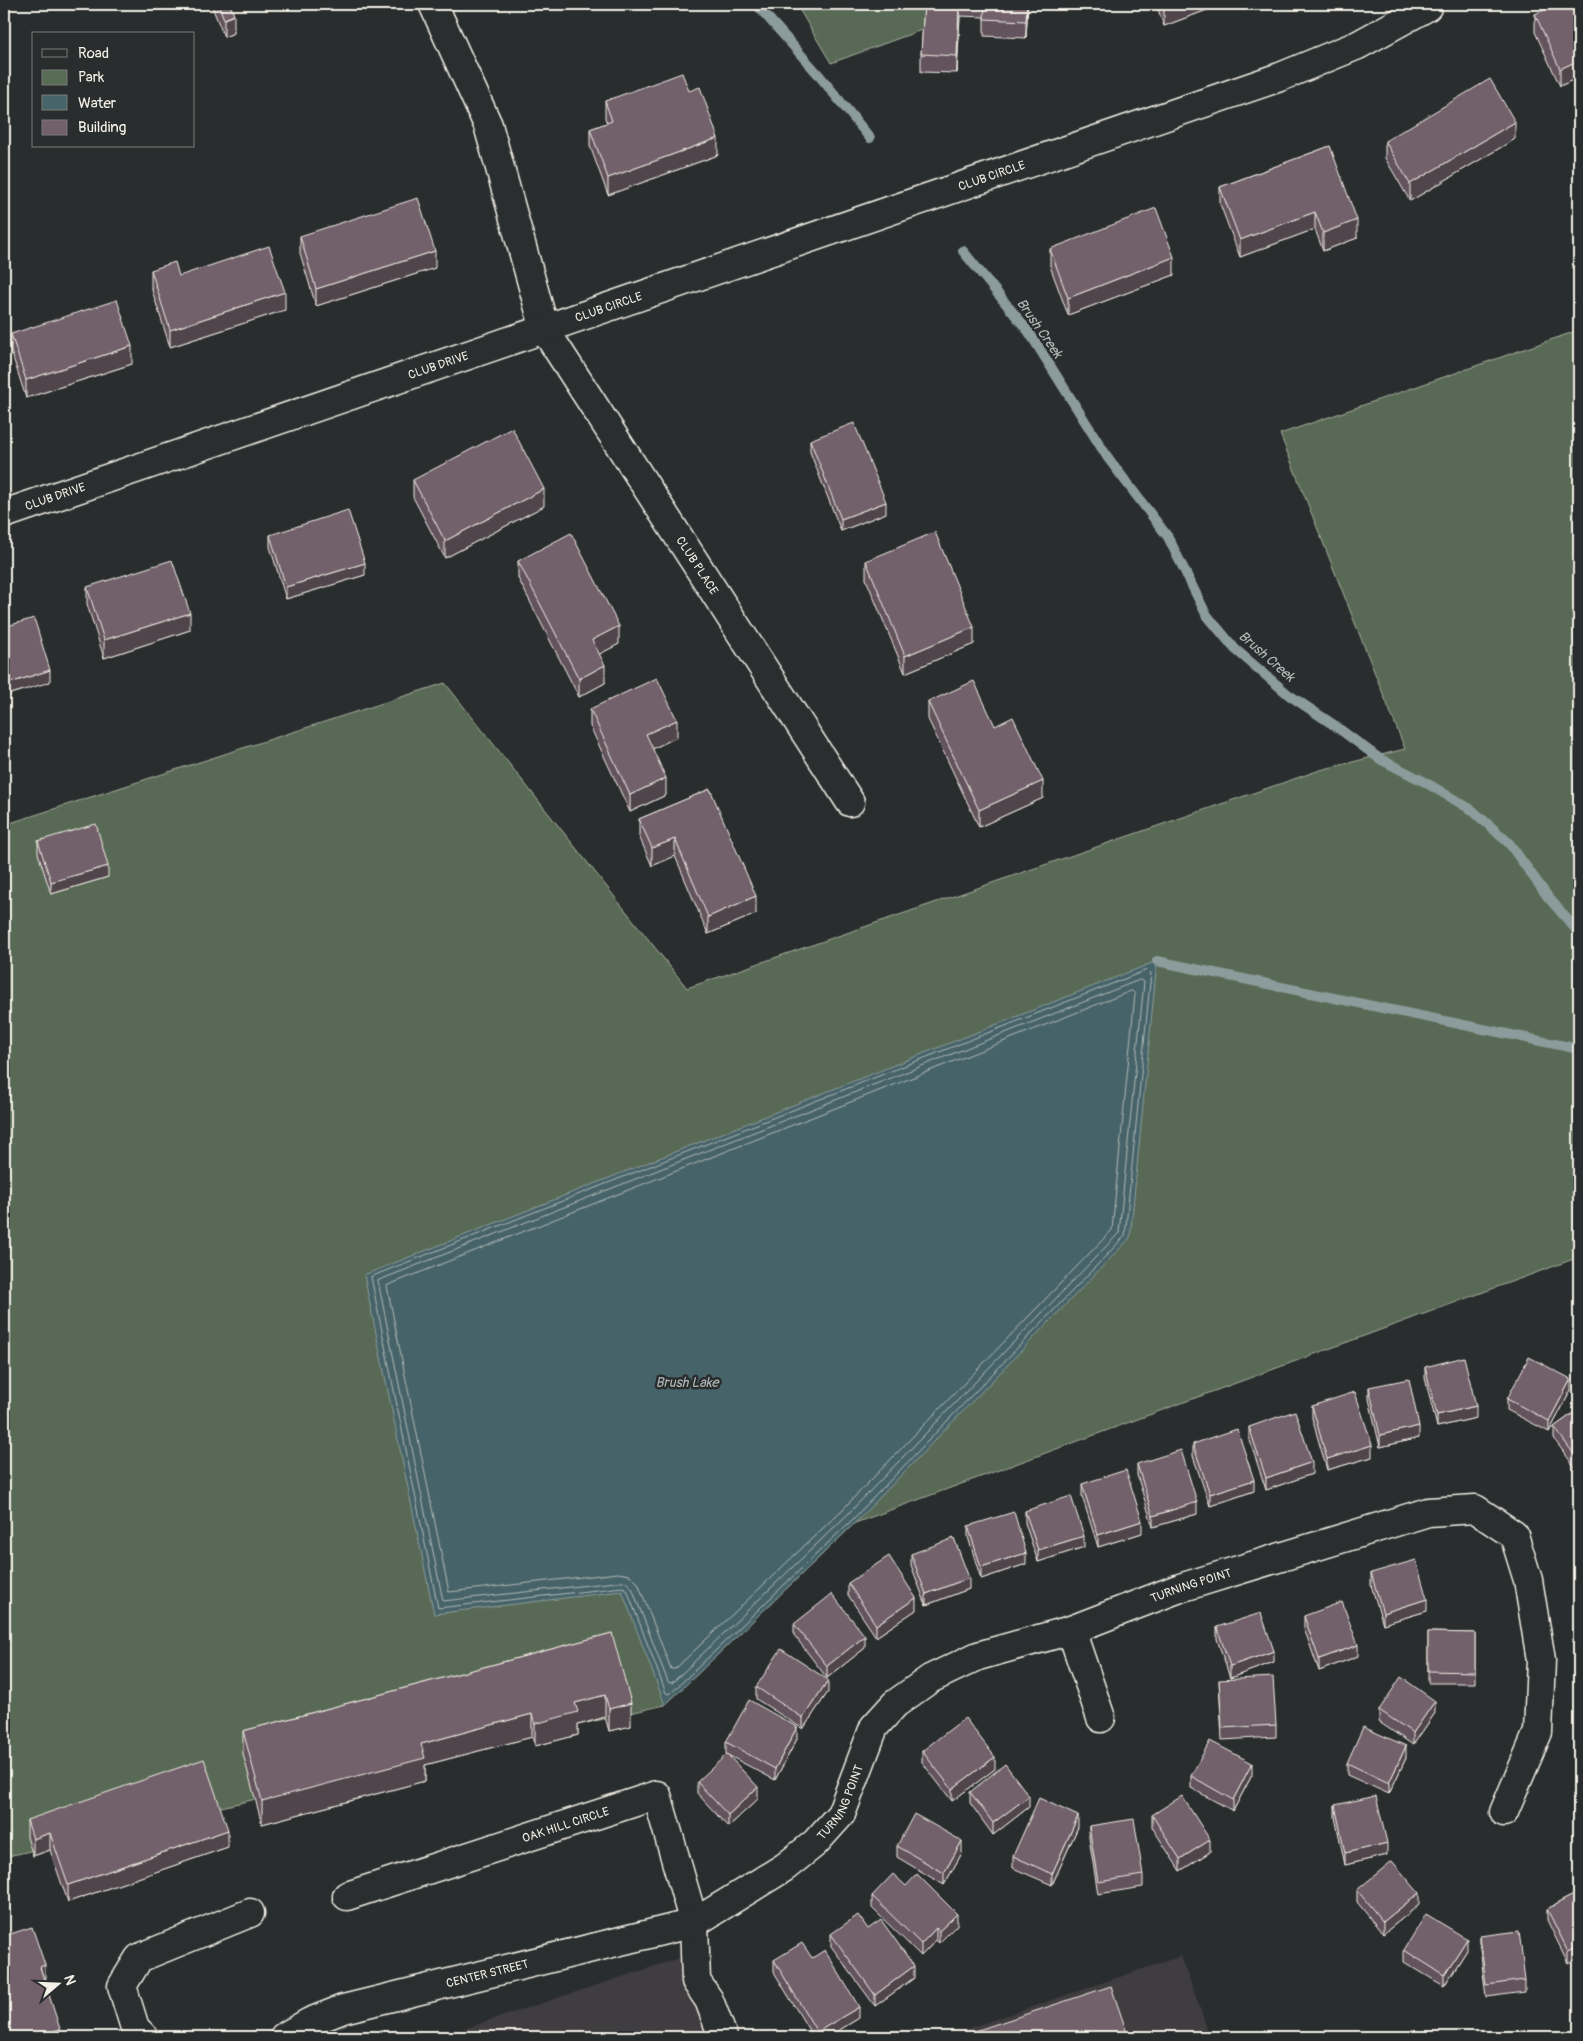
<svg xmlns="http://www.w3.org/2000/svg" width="1583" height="2041" font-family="Pangolin,sans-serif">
<rect width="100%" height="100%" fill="#2a2d2e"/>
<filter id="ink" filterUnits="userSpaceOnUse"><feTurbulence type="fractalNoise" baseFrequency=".02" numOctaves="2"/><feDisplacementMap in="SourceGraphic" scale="10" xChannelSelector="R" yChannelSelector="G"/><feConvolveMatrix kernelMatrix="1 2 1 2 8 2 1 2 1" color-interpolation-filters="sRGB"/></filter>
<g filter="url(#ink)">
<g fill="#403d40">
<polygon points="695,1953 724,2037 439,2037"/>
<polygon points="1181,1956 1210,2037 943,2037"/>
</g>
<g fill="#586b55" stroke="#a6ae9e">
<polygon points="796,4 993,4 831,63"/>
<polygon points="1579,330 1579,1257 855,1523 665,1705 4,1857 4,825 445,683 687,988 1320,770 1405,749 1280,434"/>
</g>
<polygon fill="#47646a" stroke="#8c9c9c" points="1157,961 1130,1238 855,1523 665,1705 622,1591 434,1614 364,1275"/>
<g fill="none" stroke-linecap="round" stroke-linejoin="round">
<g stroke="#afb9b6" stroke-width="1">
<polygon points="1148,970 1151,973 1125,1236 852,1520 670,1694 666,1693 627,1590 623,1587 438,1608 371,1277"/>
<polygon points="1140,980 1144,982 1119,1233 847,1515 672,1683 668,1682 632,1588 625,1581 443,1601 378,1281"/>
<polygon points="1132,991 1135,994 1112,1230 842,1510 675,1669 671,1669 638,1583 630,1575 618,1573 449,1592 387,1286"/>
</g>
<g stroke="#8c9c9c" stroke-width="10">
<polyline points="756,4 818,74 870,138"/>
<polyline points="963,251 1029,332 1108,458 1168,537 1206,614 1235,649 1289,695 1334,725 1380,759 1423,781 1472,810 1509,843 1548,897 1579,933"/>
<polyline points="1157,961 1579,1049"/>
</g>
<defs>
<g id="minor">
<path id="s1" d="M433,4L488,125L545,330L850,802"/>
<path id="s2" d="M4,514L1280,77L1358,45L1427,7L1429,4"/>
<polyline points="1071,1630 1101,1718"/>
<path id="s3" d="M347,1896L657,1795L694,1923L696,1981L709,2000L723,2037"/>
<polyline points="144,2037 135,2028 122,1986 139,1958 250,1913"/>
<path id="s4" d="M284,2037L310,2022L343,2009L694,1923L785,1867L815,1843L841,1814L874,1727L895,1704L930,1679L978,1656L1071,1630L1180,1588L1428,1512L1475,1509L1514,1535L1528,1580L1541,1660L1538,1732L1504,1812"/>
</g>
</defs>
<use href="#minor" stroke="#f4f1e8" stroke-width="31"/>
<use href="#minor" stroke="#2a2d2e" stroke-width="28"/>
</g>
<g fill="#62535c" stroke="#f4f1e8">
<polygon points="211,4 234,4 230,5 234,33 224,37"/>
<polygon points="924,4 1028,4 1026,38 984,36 984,17 960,16 957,73 921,72 921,54"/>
<polygon points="1156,4 1223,4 1164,26"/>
<polygon points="1579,4 1579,77 1560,86 1535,32 1535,14"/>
<polygon points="689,91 718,155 608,195 590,146 590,129 607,123 605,118 605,101"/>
<polygon points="1515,139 1410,201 1385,158 1385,141"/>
<polygon points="1330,146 1357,238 1323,251 1315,229 1240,257 1220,204 1220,187"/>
<polygon points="300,236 435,268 316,306 300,253"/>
<polygon points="1050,249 1174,275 1068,315 1050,266"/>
<polygon points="151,270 285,310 170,347 151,287"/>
<polygon points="11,334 132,364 26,398 11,351"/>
<polygon points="810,440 886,513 841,531 810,452"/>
<polygon points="413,480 544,506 445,558 413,497"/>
<polygon points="270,535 365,575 286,599 270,547"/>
<polygon points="518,561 619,644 599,654 605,683 579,697 518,578"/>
<polygon points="866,561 974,644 905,673 866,579"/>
<polygon points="87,587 190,630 104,658 87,604"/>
<polygon points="928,702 995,726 1043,798 979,827 928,719"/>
<polygon points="590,709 677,737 652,749 666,795 630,812 590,726"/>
<polygon points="710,789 756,914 708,934 675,856 652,866 639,836 639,819"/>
<polygon points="38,841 108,877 51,894 38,853"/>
<polygon points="1425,1367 1476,1418 1437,1427 1425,1378"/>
<polygon points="1369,1387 1419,1438 1380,1447 1369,1399"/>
<polygon points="1571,1390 1549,1432 1507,1410 1507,1399"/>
<polygon points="1312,1406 1372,1457 1327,1470 1312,1418"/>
<polygon points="1579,1409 1579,1473 1554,1439 1554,1427"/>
<polygon points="1249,1427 1312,1474 1266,1490 1249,1438"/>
<polygon points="1193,1444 1254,1491 1210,1506 1193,1456"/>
<polygon points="1137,1464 1197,1514 1153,1527 1137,1475"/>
<polygon points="1082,1484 1142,1533 1098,1547 1082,1496"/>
<polygon points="1025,1511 1084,1547 1038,1562 1025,1523"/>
<polygon points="968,1526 1026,1564 981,1579 968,1537"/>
<polygon points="911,1554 969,1589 926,1605 911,1565"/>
<polygon points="1371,1573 1427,1611 1383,1624 1371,1585"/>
<polygon points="848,1583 916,1610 876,1637 848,1595"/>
<polygon points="1304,1616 1358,1656 1319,1671 1304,1628"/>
<polygon points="794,1624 865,1648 827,1678 794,1635"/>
<polygon points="1217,1627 1274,1662 1230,1678 1217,1639"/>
<polygon points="1428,1632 1475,1633 1475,1683 1428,1683"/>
<polygon points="612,1633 631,1726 609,1731 605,1717 578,1725 578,1735 535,1746 532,1737 425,1765 425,1781 262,1824 243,1754 243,1731"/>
<polygon points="1219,1680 1276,1725 1276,1737 1222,1740"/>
<polygon points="756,1687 828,1692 803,1729 756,1699"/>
<polygon points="1379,1710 1435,1713 1413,1745 1379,1722"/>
<polygon points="797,1739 775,1780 726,1754 726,1742"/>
<polygon points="922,1751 995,1769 952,1801 922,1762"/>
<polygon points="1406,1758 1389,1794 1347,1775 1347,1763"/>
<polygon points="1252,1775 1233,1811 1191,1788 1191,1776"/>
<polygon points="697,1782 758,1799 728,1827 697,1793"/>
<polygon points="970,1792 1029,1807 993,1835 970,1803"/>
<polygon points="1335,1805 1387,1855 1345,1865 1335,1817"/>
<polygon points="1152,1815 1210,1852 1180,1871 1152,1827"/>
<polygon points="27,1820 228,1847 68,1902 50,1850 33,1856 27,1837"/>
<polygon points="1089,1826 1143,1875 1143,1887 1098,1894 1089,1838"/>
<polygon points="1078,1827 1052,1885 1013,1868 1013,1856"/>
<polygon points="897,1846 962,1853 944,1885 897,1857"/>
<polygon points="1357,1890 1419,1905 1383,1934 1357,1902"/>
<polygon points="1579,1892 1568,1963 1547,1920 1547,1909"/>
<polygon points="872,1896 957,1925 939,1943 936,1940 921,1956 872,1908"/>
<polygon points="868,1929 914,1978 875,2006 831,1946 831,1934"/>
<polygon points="1480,1936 1525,1980 1525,1992 1486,1997 1480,1948"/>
<polygon points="1404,1950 1467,1950 1444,1986 1404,1962"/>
<polygon points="812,1958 859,2018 828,2037 813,2037 774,1972 774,1960"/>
</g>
<g fill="#50444b" stroke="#f4f1e8">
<polygon points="959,4 960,16 957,73 957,56"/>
<polygon points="1027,4 1028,4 1026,38 1026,21"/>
<polygon points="1177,4 1223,4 1164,26 1164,8"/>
<polygon points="234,15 234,33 224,37 224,19"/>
<polygon points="1579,60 1579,77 1560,86 1560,69"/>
<polygon points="1515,122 1515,139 1410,201 1410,184"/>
<polygon points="718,138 718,155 608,195 608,178"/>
<polygon points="1315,212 1315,229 1240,257 1240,240"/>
<polygon points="1357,220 1357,238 1323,251 1323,233"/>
<polygon points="435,251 435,268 316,306 316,289"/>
<polygon points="1174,257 1174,275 1068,315 1068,298"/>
<polygon points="285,292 285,310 170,347 170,330"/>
<polygon points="132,346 132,364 26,398 26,380"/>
<polygon points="544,489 544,506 445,558 445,541"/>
<polygon points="886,502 886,513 841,531 841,519"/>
<polygon points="365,563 365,575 286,599 286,587"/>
<polygon points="190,613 190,630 104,658 104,640"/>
<polygon points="619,626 619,644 592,658 592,640"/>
<polygon points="974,627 974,644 905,673 905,656"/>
<polygon points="605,665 605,683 579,697 579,679"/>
<polygon points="50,670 50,682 4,696 4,685"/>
<polygon points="677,720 677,737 646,752 646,734"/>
<polygon points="666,778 666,795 630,812 630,795"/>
<polygon points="1043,781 1043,798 979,827 979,810"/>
<polygon points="675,839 675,856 652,866 652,848"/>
<polygon points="108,866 108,877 51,894 51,882"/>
<polygon points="756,896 756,914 708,934 708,917"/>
<polygon points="1571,1379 1571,1390 1549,1432 1549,1421"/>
<polygon points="1476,1406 1476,1418 1437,1427 1437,1415"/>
<polygon points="1419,1426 1419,1438 1380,1447 1380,1435"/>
<polygon points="1372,1445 1372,1457 1327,1470 1327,1459"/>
<polygon points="1312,1462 1312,1474 1266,1490 1266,1478"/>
<polygon points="1254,1480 1254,1491 1210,1506 1210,1494"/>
<polygon points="1197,1502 1197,1514 1153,1527 1153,1516"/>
<polygon points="1142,1521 1142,1533 1098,1547 1098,1535"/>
<polygon points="1084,1536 1084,1547 1038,1562 1038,1550"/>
<polygon points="1026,1553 1026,1564 981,1579 981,1567"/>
<polygon points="969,1578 969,1589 926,1605 926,1594"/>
<polygon points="916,1598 916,1610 876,1637 876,1625"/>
<polygon points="1427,1599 1427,1611 1383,1624 1383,1613"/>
<polygon points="865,1636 865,1648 827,1678 827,1666"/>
<polygon points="1358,1645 1358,1656 1319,1671 1319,1659"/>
<polygon points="1274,1651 1274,1662 1230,1678 1230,1666"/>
<polygon points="828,1680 828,1692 803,1729 803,1718"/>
<polygon points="605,1695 605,1717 578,1725 578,1735 535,1746 535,1724 575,1703"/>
<polygon points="1435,1701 1435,1713 1413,1745 1413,1733"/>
<polygon points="631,1703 631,1726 609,1731 609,1709"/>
<polygon points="532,1714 532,1737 425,1765 425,1781 262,1824 262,1801 421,1744"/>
<polygon points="797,1727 797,1739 775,1780 775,1769"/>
<polygon points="1406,1746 1406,1758 1389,1794 1389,1783"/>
<polygon points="995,1757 995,1769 952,1801 952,1789"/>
<polygon points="1252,1763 1252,1775 1233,1811 1233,1800"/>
<polygon points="758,1787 758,1799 728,1827 728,1815"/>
<polygon points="1029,1796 1029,1807 993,1835 993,1823"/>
<polygon points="1078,1816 1078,1827 1052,1885 1052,1874"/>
<polygon points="228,1830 228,1847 68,1902 68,1885"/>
<polygon points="50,1833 50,1850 33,1856 33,1839"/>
<polygon points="1210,1840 1210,1852 1180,1871 1180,1859"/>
<polygon points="962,1841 962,1853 944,1885 944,1873"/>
<polygon points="1387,1843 1387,1855 1345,1865 1345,1853"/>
<polygon points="1419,1893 1419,1905 1383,1934 1383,1922"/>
<polygon points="957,1914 957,1925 939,1943 939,1931"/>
<polygon points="936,1928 936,1940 921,1956 921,1944"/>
<polygon points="1467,1939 1467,1950 1444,1986 1444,1975"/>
<polygon points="1579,1946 1579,1958 1568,1963 1568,1951"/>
<polygon points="45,1965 45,1983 40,1967"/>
<polygon points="914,1966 914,1978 875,2006 875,1995"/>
<polygon points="859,2007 859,2018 828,2037 817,2037 817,2032"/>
<polygon points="60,2029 60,2037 35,2037"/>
<polygon points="1127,2033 1127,2037 1114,2037"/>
</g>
<g fill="#72616b" stroke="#f4f1e8">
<polygon points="218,4 230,4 234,15 224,19"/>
<polygon points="924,4 959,4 957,56 921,54"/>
<polygon points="985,4 1027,4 1026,21 984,19"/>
<polygon points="1163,4 1177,4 1164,8"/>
<polygon points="1558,4 1579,4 1579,60 1560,69 1535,14"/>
<polygon points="682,73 689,91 700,87 718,138 608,178 590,129 612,121 605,101"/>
<polygon points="1490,79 1515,122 1410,184 1385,141"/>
<polygon points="1330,146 1357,220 1323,233 1315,212 1240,240 1220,187"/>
<polygon points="418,198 435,251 316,289 300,236"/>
<polygon points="1156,208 1174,257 1068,298 1050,249"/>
<polygon points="269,246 285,292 170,330 151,270 175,262 179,276"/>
<polygon points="117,300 132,346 26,380 11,334"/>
<polygon points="854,423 886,502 841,519 810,440"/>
<polygon points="512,428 544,489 445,541 413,480"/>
<polygon points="348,510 365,563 286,587 270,535"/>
<polygon points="935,532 974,627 905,656 866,561"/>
<polygon points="571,533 619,626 592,640 605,665 579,679 518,561"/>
<polygon points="172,560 190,613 104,640 87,587"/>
<polygon points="34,618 50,670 4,685 4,627"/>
<polygon points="657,678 677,720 646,734 666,778 630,795 590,709"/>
<polygon points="974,681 995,726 1013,717 1043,781 979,810 928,702"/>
<polygon points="710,789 756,896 708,917 675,839 652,848 639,819"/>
<polygon points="96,824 108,866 51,882 38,841"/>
<polygon points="1464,1357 1476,1406 1437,1415 1425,1367"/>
<polygon points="1529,1357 1571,1379 1549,1421 1507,1399"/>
<polygon points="1409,1379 1419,1426 1380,1435 1369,1387"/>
<polygon points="1355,1392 1372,1445 1327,1459 1312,1406"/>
<polygon points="1579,1409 1579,1461 1554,1427"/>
<polygon points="1295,1411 1312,1462 1266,1478 1249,1427"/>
<polygon points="1237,1429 1254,1480 1210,1494 1193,1444"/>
<polygon points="1181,1450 1197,1502 1153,1516 1137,1464"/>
<polygon points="1126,1470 1142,1521 1098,1535 1082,1484"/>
<polygon points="1071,1496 1084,1536 1038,1550 1025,1511"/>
<polygon points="1014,1512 1026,1553 981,1567 968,1526"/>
<polygon points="954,1538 969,1578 926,1594 911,1554"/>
<polygon points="889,1556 916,1598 876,1625 848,1583"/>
<polygon points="1416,1560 1427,1599 1383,1613 1371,1573"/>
<polygon points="832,1594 865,1636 827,1666 794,1624"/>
<polygon points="1342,1602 1358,1645 1319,1659 1304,1616"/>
<polygon points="1261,1613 1274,1651 1230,1666 1217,1627"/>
<polygon points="1428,1632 1475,1633 1475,1672 1428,1671"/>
<polygon points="612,1633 631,1703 609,1709 605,1695 575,1703 578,1712 535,1724 532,1714 421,1744 425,1758 262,1801 243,1731"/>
<polygon points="781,1649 828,1680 803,1718 756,1687"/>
<polygon points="1273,1677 1276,1725 1222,1728 1219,1680"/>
<polygon points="1401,1677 1435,1701 1413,1733 1379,1710"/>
<polygon points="749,1700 797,1727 775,1769 726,1742"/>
<polygon points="965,1718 995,1757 952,1789 922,1751"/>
<polygon points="1363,1727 1406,1746 1389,1783 1347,1763"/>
<polygon points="1210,1741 1252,1763 1233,1800 1191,1776"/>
<polygon points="727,1754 758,1787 728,1815 697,1782"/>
<polygon points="204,1759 228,1830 68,1885 50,1833 33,1839 27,1820"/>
<polygon points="1005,1764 1029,1796 993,1823 970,1792"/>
<polygon points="1182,1796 1210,1840 1180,1859 1152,1815"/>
<polygon points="1376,1796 1387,1843 1345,1853 1335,1805"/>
<polygon points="1039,1798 1078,1816 1052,1874 1013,1856"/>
<polygon points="914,1814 962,1841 944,1873 897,1846"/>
<polygon points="1134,1819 1143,1875 1098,1882 1089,1826"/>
<polygon points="1392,1861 1419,1893 1383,1922 1357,1890"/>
<polygon points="893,1874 906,1886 917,1874 957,1914 939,1931 936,1928 921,1944 872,1896"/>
<polygon points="1579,1892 1579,1946 1568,1951 1547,1909"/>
<polygon points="1426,1914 1467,1939 1444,1975 1404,1950"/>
<polygon points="858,1915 868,1929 881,1920 914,1966 875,1995 831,1934"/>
<polygon points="32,1927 45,1965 40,1967 60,2029 35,2037 4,2037 4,1936"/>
<polygon points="1519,1931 1525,1980 1486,1985 1480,1936"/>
<polygon points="802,1943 812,1958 825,1950 859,2007 817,2032 774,1960"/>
<polygon points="1111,1986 1127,2033 1114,2037 957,2037"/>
<polygon points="1161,2035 1162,2037 1153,2037"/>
</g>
</g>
<g text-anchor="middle" stroke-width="5" stroke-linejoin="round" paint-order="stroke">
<g font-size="12" fill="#f4f1e8" stroke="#2a2d2e">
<text dy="4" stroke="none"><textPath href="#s2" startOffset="1044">CLUB CIRCLE</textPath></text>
<text dy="4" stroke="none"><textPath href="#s2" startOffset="639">CLUB CIRCLE</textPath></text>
<text dy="4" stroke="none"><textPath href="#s2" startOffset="459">CLUB DRIVE</textPath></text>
<text dy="4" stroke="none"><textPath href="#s2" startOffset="54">CLUB DRIVE</textPath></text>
<text dy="4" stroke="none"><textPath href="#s1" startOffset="626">CLUB PLACE</textPath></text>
<text dy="4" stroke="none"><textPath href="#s4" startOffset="1056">TURNING POINT</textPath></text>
<text dy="4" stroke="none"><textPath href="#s4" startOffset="621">TURNING POINT</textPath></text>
<text dy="4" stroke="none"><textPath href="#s3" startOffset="230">OAK HILL CIRCLE</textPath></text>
<text dy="4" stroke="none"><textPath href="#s4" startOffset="214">CENTER STREET</textPath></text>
</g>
<g font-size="14" font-style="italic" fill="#afb9b6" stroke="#2a2d2e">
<text transform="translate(1040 328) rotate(55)" y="5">Brush Creek</text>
<text transform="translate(1267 656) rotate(41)" y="5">Brush Creek</text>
<text x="687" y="1387">Brush Lake</text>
</g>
</g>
<rect width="1583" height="2041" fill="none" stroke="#2a2d2e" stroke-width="20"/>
<rect x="10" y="10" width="1563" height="2021" fill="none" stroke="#f4f1e8" stroke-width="2" filter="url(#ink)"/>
<rect x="32" y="32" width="162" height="115" fill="#2a2d2e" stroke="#7b7b78"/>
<rect x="42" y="49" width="25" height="8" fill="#2a2d2e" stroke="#7b7b78"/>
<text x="78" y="58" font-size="15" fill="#f4f1e8">Road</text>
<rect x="42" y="70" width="25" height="15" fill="#586b55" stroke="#7b7b78"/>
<text x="78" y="82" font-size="15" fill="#f4f1e8">Park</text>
<rect x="42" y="95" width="25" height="15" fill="#47646a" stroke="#7b7b78"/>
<text x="78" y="108" font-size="15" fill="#f4f1e8">Water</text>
<rect x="42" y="120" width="25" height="15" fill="#72616b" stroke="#7b7b78"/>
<text x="78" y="132" font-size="15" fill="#f4f1e8">Building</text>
<g transform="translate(58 1984) rotate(71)" stroke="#2a2d2e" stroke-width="4" paint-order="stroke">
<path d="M0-4L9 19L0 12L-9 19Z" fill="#f4f1e8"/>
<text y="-8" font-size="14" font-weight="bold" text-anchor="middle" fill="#f4f1e8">N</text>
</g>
</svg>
